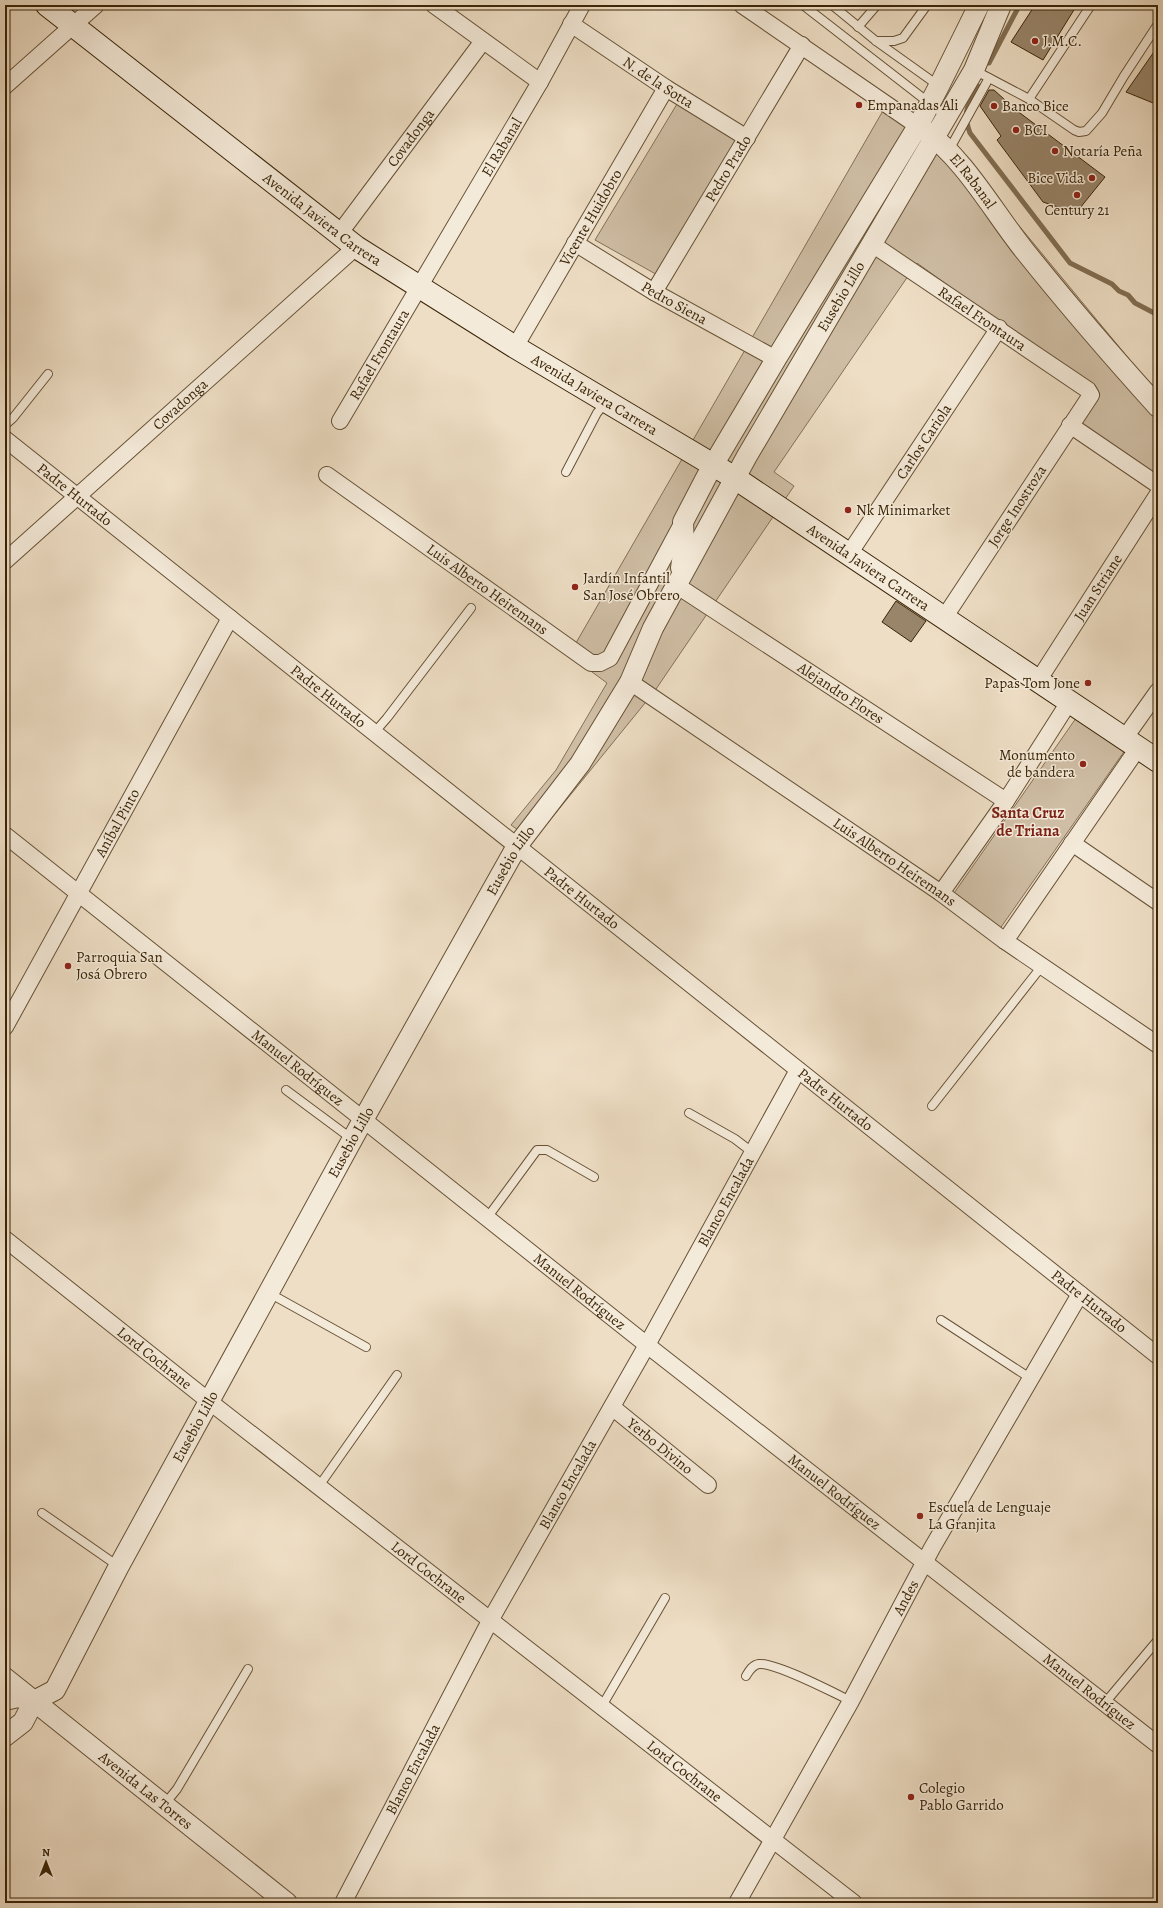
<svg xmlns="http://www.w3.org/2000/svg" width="1163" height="1908" font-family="Alegreya,serif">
<rect width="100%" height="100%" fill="#eedec5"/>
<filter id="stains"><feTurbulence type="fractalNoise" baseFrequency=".005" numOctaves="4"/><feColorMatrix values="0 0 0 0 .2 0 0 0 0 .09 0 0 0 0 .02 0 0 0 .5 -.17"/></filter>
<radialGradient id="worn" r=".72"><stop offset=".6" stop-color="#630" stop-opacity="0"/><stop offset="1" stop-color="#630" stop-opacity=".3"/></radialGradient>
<g fill="#cfbea5" stroke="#847156">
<polygon points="888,102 949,141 1158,394 1158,479 1076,423 1096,392 917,263 774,472 794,486 654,692 533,841 511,825 556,770 607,683 569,655"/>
<polygon points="677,104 741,141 661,277 595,240"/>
<polygon points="1081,711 1128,746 999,930 952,896"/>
</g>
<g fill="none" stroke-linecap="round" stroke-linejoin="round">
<g stroke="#816e52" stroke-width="5">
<polyline points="989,63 1018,8"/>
<path d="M978,86C968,105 962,112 970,133L1070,263L1112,284L1119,291L1128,295L1135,303L1158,315"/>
</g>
</g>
<g fill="#98856a" stroke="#3a2407">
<polygon points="1035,5 1077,5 1043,60 1011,42"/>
<polygon points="1158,46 1158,105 1126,92"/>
<polygon points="989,90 994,90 1016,110 1105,177 1076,213 1043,202 997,140 1001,136 980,106"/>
<polygon points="896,601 926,621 911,642 882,622"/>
</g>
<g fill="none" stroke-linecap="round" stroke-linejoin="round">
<defs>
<g id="service">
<polyline points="803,5 946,116"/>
<polyline points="832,5 876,41 939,86"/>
<polyline points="858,27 877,5"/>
<polyline points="876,41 894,41 903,38 927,5"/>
<polyline points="974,70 1029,99 1074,130 1079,132 1086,131 1102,113 1124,76 1158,24"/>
<polyline points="1029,99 1091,5"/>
<polyline points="949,150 989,78"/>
<polyline points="5,425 13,418 48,374"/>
<polyline points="566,472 597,413 606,402"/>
<polyline points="374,733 387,718 471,608"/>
<polyline points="286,1090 352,1139"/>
<polyline points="932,1106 1042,966"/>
<polyline points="689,1113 735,1139 752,1152"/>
<polyline points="487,1218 537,1150 547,1150 594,1177"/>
<polyline points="269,1293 366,1347"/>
<polyline points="941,1320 1030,1378"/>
<polyline points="319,1486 397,1375"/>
<polyline points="42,1513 118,1566"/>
<path d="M746,1676C749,1671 752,1665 759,1664C775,1662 834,1693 851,1701"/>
<polyline points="1104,1704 1157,1641"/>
<polyline points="602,1706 665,1598"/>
<polyline points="164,1805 177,1789 248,1669"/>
</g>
<g id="minor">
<polyline points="434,5 540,82"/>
<polyline points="742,5 918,126"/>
<path id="s1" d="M571,24L666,88L747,138"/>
<polyline points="5,86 96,5"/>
<path id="s2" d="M339,234L483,41"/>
<path id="s3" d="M575,243L654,292L776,359"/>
<path id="s4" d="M872,244L1088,390L1091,395L944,618"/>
<path id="s5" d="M654,292L802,45"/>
<path id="s6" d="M515,347L666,88"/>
<path id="s7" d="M340,421L540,82L582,5"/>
<polyline points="1070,425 1158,485"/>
<path id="s8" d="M5,439L1158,1356"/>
<path id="s9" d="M327,475L591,663H600L610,658L683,522"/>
<path id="s10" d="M849,554L999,328"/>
<path id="s11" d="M5,561L356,247"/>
<path id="s12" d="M676,585L1006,801"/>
<path id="s13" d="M1038,681L1158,494"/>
<path id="s14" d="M630,682L941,893L1005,941L1158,1045"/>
<polyline points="1124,739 1158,691"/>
<path id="s15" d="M5,835L647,1345L1158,1745"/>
<polyline points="1072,843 1158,902"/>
<polyline points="941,893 1006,801 1069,702"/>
<polyline points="1005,941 1138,748"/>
<path id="s16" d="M5,1027L230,618"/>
<path id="s17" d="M5,1239L210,1402L854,1903"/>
<path id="s18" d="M612,1407L708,1485"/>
<path id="s19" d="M343,1903L491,1619L647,1345L798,1070"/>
<path id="s20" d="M737,1903L851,1701L932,1548L1080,1294"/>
</g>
<g id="tertiary">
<path id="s21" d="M924,130C964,158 993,211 1024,250C1067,304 1112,356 1158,407"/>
<polyline points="681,568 684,547 683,522 709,472 776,359 918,126 939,86 979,5"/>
<path id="s22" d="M5,1678L287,1903"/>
<path id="s23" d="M5,1700L18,1697L34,1701L55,1690L119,1566L358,1129L517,846L580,764L630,682L653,628L747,456L974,70L1001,5"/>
<polyline points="5,1736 23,1722 34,1701"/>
</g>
<g id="secondary">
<path id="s24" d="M47,5L356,247L515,347L735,478L1158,761"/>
</g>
</defs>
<use href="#service" stroke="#675236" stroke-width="10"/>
<use href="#minor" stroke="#675236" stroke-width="18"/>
<use href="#tertiary" stroke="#675236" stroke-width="22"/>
<use href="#secondary" stroke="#3a2407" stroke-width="24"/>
<use href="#service" stroke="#f4ead9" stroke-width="8"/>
<use href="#minor" stroke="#f4ead9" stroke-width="16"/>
<use href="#tertiary" stroke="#f4ead9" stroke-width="20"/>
<use href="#secondary" stroke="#f4ead9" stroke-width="22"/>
</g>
<g fill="#8f2418" stroke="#f4ead9" stroke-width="1.5">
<circle cx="1035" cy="41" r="4"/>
<circle cx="859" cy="105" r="4"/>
<circle cx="994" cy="106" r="4"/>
<circle cx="1016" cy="130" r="4"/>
<circle cx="1055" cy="151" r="4"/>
<circle cx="1092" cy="178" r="4"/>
<circle cx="1077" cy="195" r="4"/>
<circle cx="848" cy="510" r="4"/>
<circle cx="575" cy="587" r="4"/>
<circle cx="1088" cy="683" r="4"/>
<circle cx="1083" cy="764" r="4"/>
<circle cx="68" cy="966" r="4"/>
<circle cx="920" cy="1516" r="4"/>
<circle cx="911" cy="1797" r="4"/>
</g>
<g text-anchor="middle" stroke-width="3" stroke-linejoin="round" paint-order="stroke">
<g font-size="15" fill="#3a2407" stroke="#f4ead9" text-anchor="start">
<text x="1043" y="46">J.M.C.</text>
<text x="867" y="110">Empanadas Ali</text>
<text x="1002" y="111">Banco Bice</text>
<text x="1024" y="135">BCI</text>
<text x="1063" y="156">Notaría Peña</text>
<text x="1084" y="183" text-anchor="end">Bice Vida</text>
<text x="1077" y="215" text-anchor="middle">Century 21</text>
<text x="856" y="515">Nk Minimarket</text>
<text x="583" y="583">Jardín Infantil<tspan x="583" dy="17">San José Obrero</tspan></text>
<text x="1080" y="688" text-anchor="end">Papas Tom Jone</text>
<text x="1075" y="760" text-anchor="end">Monumento<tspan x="1075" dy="17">de bandera</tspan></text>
<text x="76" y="962">Parroquia San<tspan x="76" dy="17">Josá Obrero</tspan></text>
<text x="928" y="1512">Escuela de Lenguaje<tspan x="928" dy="17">La Granjita</tspan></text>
<text x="919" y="1793">Colegio<tspan x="919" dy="17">Pablo Garrido</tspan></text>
</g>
<g font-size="15" fill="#3a2407" stroke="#f4ead9">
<text dy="5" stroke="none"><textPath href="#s1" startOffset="105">N. de la Sotta</textPath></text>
<text dy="5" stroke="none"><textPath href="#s2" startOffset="120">Covadonga</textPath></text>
<text dy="5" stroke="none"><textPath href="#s7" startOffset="318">El Rabanal</textPath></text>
<text dy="5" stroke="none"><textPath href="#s5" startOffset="144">Pedro Prado</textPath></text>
<text dy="5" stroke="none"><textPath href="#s21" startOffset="71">El Rabanal</textPath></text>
<text dy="5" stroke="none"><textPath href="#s6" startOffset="150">Vicente Huidobro</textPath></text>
<text dy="5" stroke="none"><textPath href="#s24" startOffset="349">Avenida Javiera Carrera</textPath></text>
<text dy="5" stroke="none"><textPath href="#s23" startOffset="1655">Eusebio Lillo</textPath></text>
<text dy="5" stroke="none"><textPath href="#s3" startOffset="116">Pedro Siena</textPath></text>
<text dy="5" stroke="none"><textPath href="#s4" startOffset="133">Rafael Frontaura</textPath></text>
<text dy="5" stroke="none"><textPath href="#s7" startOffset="77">Rafael Frontaura</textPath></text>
<text dy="5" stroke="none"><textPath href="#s24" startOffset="673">Avenida Javiera Carrera</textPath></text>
<text dy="5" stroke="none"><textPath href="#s11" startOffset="235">Covadonga</textPath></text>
<text dy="5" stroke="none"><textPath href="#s10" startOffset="135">Carlos Cariola</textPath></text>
<text dy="5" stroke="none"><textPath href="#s8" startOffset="89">Padre Hurtado</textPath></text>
<text transform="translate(1017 506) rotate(-57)" y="5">Jorge Inostroza</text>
<text dy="5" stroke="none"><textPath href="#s24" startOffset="997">Avenida Javiera Carrera</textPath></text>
<text dy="5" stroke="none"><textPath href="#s13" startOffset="111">Juan Striane</textPath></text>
<text dy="5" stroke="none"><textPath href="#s9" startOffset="197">Luis Alberto Heiremans</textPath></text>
<text dy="5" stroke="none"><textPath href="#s12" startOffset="197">Alejandro Flores</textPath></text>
<text dy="5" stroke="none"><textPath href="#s8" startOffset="413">Padre Hurtado</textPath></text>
<text dy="5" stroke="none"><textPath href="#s16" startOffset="233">Aníbal Pinto</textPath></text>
<text dy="5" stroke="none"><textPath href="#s23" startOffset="1000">Eusebio Lillo</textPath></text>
<text dy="5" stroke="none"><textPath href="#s14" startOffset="320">Luis Alberto Heiremans</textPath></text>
<text dy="5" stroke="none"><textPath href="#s8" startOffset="737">Padre Hurtado</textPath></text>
<text dy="5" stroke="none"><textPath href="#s15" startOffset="374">Manuel Rodríguez</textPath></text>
<text dy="5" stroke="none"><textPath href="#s8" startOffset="1061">Padre Hurtado</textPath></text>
<text dy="5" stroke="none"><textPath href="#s23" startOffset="676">Eusebio Lillo</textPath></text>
<text dy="5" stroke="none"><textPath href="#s19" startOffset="799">Blanco Encalada</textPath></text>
<text dy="5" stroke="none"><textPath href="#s15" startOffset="734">Manuel Rodríguez</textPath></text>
<text dy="5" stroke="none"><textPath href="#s8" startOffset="1385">Padre Hurtado</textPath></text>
<text dy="5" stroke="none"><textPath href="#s17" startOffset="191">Lord Cochrane</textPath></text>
<text dy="5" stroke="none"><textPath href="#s23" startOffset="352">Eusebio Lillo</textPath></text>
<text dy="5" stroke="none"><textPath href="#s18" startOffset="62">Yerbo Divino</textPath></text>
<text dy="5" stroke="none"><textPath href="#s19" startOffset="475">Blanco Encalada</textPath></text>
<text dy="5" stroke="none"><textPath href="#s15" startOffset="1058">Manuel Rodríguez</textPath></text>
<text dy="5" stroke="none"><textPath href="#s17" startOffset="539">Lord Cochrane</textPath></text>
<text dy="5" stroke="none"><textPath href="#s20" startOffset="349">Andes</textPath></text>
<text dy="5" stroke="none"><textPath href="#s15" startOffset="1382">Manuel Rodríguez</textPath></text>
<text dy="5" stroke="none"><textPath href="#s19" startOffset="151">Blanco Encalada</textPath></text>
<text dy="5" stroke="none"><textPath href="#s17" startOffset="863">Lord Cochrane</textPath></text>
<text dy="5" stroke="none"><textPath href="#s22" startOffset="180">Avenida Las Torres</textPath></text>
</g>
<g font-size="16" font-weight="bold" fill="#7a1f14" stroke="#f4ead9">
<text x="1028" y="818">Santa Cruz<tspan x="1028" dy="18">de Triana</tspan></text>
</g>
</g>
<rect width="1163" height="1908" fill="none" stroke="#eedec5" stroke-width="20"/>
<rect x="6" y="6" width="1151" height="1896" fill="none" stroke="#3a2407" stroke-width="2"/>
<rect x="10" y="10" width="1143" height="1888" fill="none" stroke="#3a2407"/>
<g transform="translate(46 1862)" stroke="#f4ead9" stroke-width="3" paint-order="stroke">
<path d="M0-3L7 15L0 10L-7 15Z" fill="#3a2407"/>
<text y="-6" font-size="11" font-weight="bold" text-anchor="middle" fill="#3a2407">N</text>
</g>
<rect width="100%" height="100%" filter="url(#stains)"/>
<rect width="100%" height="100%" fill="url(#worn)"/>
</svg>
